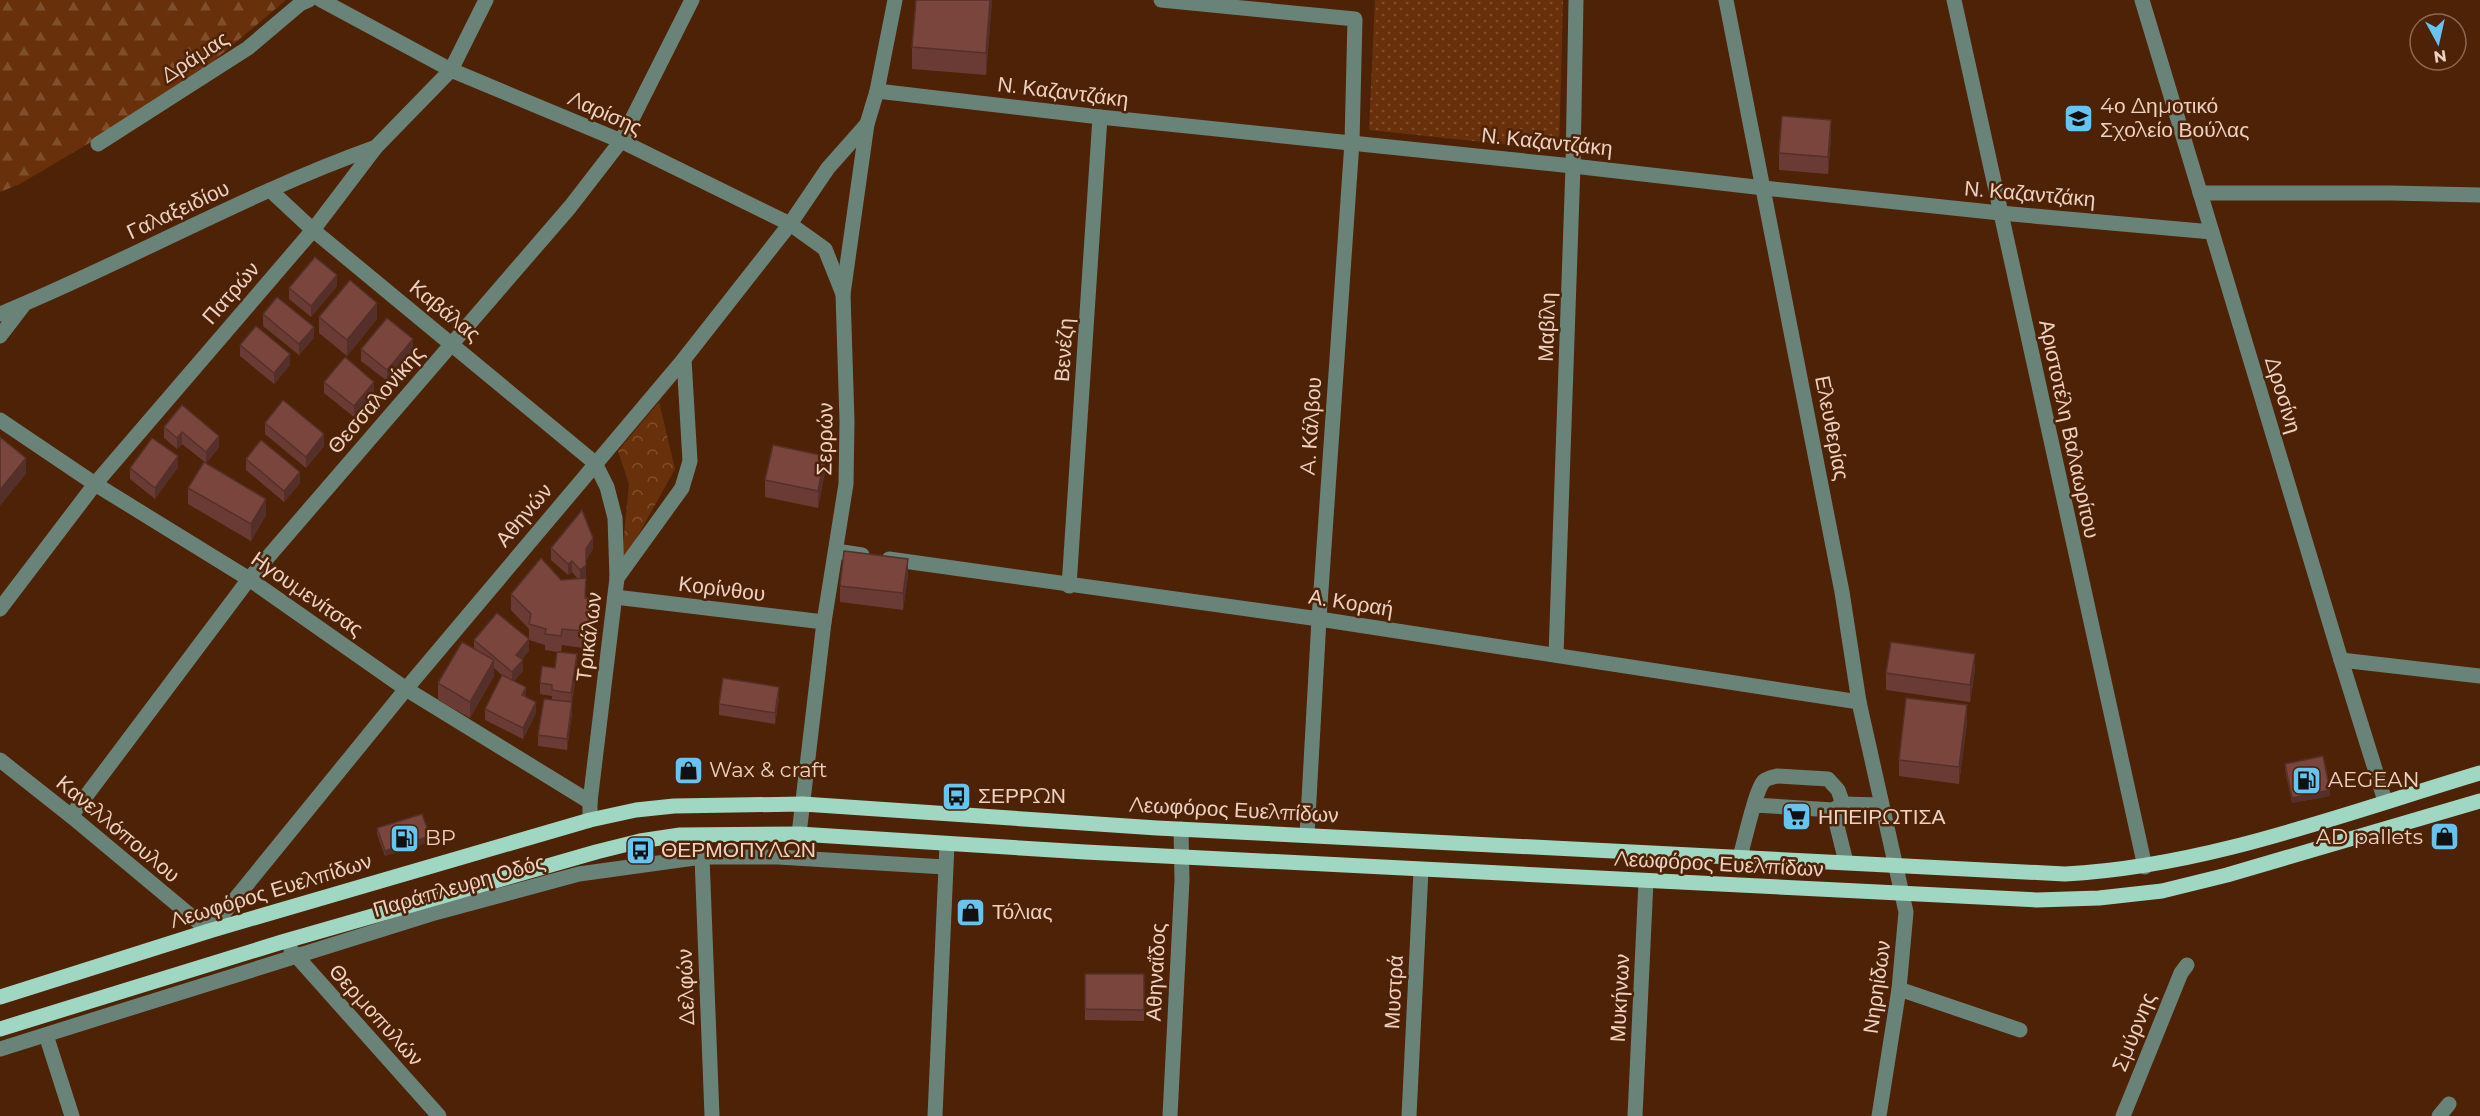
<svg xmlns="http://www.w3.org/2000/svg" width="2480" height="1116" font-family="Montserrat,sans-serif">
<defs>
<pattern id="grass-dots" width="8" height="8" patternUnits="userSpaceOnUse" patternTransform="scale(1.5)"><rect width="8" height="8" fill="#69310b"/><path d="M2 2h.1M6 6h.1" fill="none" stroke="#7f4e2d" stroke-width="1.8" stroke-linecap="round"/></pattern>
<pattern id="forest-firs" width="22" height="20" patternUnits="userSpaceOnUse" patternTransform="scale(1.5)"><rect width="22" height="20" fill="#69310b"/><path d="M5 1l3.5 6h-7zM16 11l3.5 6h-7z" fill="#7f4e2d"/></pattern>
<pattern id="park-crowns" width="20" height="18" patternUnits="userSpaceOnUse" patternTransform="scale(1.5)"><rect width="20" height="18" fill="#69310b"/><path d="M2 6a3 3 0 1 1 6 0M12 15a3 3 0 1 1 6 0" fill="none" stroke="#7f4e2d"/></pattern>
</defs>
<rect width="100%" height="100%" fill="#4d2206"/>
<polygon fill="url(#grass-dots)" points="1375,0 1563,0 1559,150 1369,130"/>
<polygon fill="url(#forest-firs)" points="0,0 286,0 179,90 20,184 0,192"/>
<polygon fill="url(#park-crowns)" points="659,402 675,469 621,566 629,484 618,451"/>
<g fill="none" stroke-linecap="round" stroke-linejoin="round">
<g stroke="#698379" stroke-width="15">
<polyline points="321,0 451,70 621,141 790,224 825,249 843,294"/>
<polyline points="1161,0 1355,19 1352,142 1319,619 1307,835"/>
<polyline points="1726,0 1842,592 1859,702 1906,912 1899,989 1879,1116"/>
<polyline points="1954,0 2145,867"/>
<polyline points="2142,0 2341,660 2385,801"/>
<polyline points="877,91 1100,117 1573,166 1764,188 2000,213 2212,232"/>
<polyline points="98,144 248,48 300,4 309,0"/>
<polyline points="270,190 313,230 595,463 607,487 615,518 617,578 590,802 590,820"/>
<polyline points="2200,193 2391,193 2480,195"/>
<path d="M0,314C127,262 247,193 376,147"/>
<polyline points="0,336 23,306"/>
<polyline points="0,420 95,484 249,579 406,689 590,802"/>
<polyline points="836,551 862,555"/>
<polyline points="889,559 1319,619 1859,702"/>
<polyline points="617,578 682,488 690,461 684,359"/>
<polyline points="1069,586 1100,117"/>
<polyline points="615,597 824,622"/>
<polyline points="0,609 95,484 313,230 376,147 451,70 486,0"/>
<polyline points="1556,655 1573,166 1576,0"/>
<polyline points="2341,660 2480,676"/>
<polyline points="0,760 71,816 209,931 406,689 684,359 790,224 828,168 867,124"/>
<polyline points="1843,804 1881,805"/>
<polyline points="1833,810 1846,862"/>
<polyline points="71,816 249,579 570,207 621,141 692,0"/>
<polyline points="799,834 824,622 846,484 847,421 843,294 867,124 877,91 895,0"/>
<polyline points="702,857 712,1116"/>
<path d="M1740,857C1744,843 1756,788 1764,781C1767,778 1773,777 1777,776L1828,779L1838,790L1843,804L1833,810L1755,805"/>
<polyline points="291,950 439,1116"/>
<polyline points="1899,989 2020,1030"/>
<polyline points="46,1035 72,1116"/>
<polyline points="0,1049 431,914 579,874 702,857 778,857 945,867"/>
<polyline points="935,1116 947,844"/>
<polyline points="1170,1116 1182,880 1181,829"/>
<polyline points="1409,1116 1421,870"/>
<polyline points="1635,1116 1646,881"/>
<polyline points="2123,1116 2181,973 2187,965"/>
<polyline points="2439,1116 2449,1104"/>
</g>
<g stroke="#a0d7c2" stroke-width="15">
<path d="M0,997L209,931L590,820L636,810L674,806L803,804L1157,828L2065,874C2205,867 2346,813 2480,773"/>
<polyline points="0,1029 282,942 596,852 640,841 680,835 799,834 1085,852 2037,900 2099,898 2162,891 2227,875 2480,801"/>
</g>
</g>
<g fill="#693b34">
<polygon points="916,0 992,0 986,75 912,69 912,47"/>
<polygon points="1831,137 1828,174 1779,170 1779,153"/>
<polygon points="337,286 311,317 289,299 289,288"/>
<polygon points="263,314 314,338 299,355 263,326"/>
<polygon points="319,317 377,319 347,356 319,333"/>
<polygon points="240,345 290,365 274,384 240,356"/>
<polygon points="361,349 413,350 387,381 361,361"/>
<polygon points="324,382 374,393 354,417 324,393"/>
<polygon points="182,405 219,447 206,463 266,515 251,541 188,504 188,488 206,463 182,444 177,449 164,438 164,427"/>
<polygon points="265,423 324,446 306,468 265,434"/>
<polygon points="246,459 300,483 284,502 246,470"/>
<polygon points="178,467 155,499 130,479 130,468"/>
<polygon points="825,472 818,508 765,497 765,480"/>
<polygon points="551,548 593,549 586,560 586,576 584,578 586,598 591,615 589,643 583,642 583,648 562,645 561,652 577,666 572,702 572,713 567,750 538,746 538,735 552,700 552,696 540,694 540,683 555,668 557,652 545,650 545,645 529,640 529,629 511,610 511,594 561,580 578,579 572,572 568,575 551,560"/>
<polygon points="908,575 903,610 840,602 840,586"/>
<polygon points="474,640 529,651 522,659 523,671 514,681 526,697 536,713 523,739 485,720 485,709 503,676 494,668 494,676 470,718 438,700 438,683 474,648"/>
<polygon points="1975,670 1970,702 1886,690 1886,673"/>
<polygon points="779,698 775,724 719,715 719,704"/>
<polygon points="1967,722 1959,784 1899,776 1899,760"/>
<polygon points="2285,764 2330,796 2292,803 2285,770"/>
<polygon points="377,828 430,842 385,856 377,834"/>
<polygon points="1144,974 1144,1021 1085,1020 1085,1009"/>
</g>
<g fill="#55302b">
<polygon points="990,0 992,0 986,75 986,53"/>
<polygon points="1831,120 1831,137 1828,174 1828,157"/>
<polygon points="337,275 337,286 311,317 311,306"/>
<polygon points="377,303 377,319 347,356 347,340"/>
<polygon points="314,327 314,338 299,355 299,344"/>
<polygon points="413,339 413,350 387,381 387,370"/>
<polygon points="290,354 290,365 274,384 274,373"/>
<polygon points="374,382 374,393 354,417 354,406"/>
<polygon points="182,432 182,444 177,449 177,438"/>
<polygon points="324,434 324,446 306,468 306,457"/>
<polygon points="219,436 219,447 206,464 206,452"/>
<polygon points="178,456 178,467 155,499 155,488"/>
<polygon points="825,456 825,472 818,508 818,491"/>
<polygon points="26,458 26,474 0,506 0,490"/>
<polygon points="300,472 300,483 284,502 284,491"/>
<polygon points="266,499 266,515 251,541 251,524"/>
<polygon points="593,538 593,549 586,560 586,549"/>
<polygon points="908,559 908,575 903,610 903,593"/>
<polygon points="572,561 572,572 568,575 568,564"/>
<polygon points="586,565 586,576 580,582 580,570"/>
<polygon points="591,598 591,615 589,643 589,626"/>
<polygon points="529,639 529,651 516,666 516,655"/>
<polygon points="577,654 577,666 571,704 571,693"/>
<polygon points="1975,654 1975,670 1970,702 1970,685"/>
<polygon points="494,660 494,676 470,718 470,702"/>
<polygon points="523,660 523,671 512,683 512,672"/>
<polygon points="526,687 526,698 522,695"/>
<polygon points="779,687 779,698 775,724 775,713"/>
<polygon points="536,702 536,713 523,739 523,728"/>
<polygon points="572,702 572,713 567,750 567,739"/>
<polygon points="1967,705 1967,722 1959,784 1959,767"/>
<polygon points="2330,790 2330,796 2292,803 2292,798"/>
<polygon points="430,836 430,842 385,856 385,851"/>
</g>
<g fill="#7a453d" stroke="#55302b" stroke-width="1.5">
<polygon points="916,0 990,0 986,53 912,47"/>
<polygon points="1782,116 1831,120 1828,157 1779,153"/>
<polygon points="315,257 337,275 311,306 289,288"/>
<polygon points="350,280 377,303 347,340 319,317"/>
<polygon points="277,297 314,327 299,344 263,314"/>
<polygon points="387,318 413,339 387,370 361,349"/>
<polygon points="256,326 290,354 274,373 240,345"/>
<polygon points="345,357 374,382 354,406 324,382"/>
<polygon points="283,400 324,434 306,457 265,423"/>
<polygon points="182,405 219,436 206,452 182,432 177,438 164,427"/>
<polygon points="0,437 26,458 0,490"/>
<polygon points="152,438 178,456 155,488 130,468"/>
<polygon points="261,440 300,472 284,491 246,459"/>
<polygon points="773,445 825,456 818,491 765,480"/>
<polygon points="204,462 266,499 251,524 188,488"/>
<polygon points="582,510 593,538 586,549 586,565 580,570 572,561 568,564 551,548"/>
<polygon points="844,551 908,559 903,593 840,586"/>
<polygon points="541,558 561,580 586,578 585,598 591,598 589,626 583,626 583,631 562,629 561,636 545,634 546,629 529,624 531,614 511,594"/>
<polygon points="497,613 529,639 516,655 523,660 512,672 474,640"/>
<polygon points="462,642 494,660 470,702 438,683"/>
<polygon points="1891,642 1975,654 1970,685 1886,673"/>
<polygon points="557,652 577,654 571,693 552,690 552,685 540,683 542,666 555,668"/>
<polygon points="502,675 526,687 522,695 536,702 523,728 485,709"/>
<polygon points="723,678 779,687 775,713 719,704"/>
<polygon points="1906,698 1967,705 1959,767 1899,760"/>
<polygon points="544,699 572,702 567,739 538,735"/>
<polygon points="2323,756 2330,790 2292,798 2285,764"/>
<polygon points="422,814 430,836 385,851 377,828"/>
<polygon points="1085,974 1144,974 1144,1010 1085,1009"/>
</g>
<defs>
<symbol id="school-square" viewBox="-11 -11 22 22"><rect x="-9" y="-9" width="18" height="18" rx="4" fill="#66c4ef" stroke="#4d2206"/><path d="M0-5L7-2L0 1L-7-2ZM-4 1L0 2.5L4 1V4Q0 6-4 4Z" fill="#111"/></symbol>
<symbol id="shop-square" viewBox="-11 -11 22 22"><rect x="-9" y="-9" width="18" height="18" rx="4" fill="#66c4ef" stroke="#4d2206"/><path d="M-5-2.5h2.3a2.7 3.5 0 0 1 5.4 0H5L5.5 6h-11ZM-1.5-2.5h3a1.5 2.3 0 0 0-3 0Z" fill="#111"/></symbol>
<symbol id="fuel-square" viewBox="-11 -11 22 22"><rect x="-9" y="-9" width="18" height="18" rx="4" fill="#66c4ef" stroke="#4d2206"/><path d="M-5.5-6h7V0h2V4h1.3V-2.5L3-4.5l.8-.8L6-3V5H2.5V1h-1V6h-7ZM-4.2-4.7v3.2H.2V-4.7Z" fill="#111"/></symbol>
<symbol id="bus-square" viewBox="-11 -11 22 22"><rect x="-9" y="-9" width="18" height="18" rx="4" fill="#66c4ef" stroke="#4d2206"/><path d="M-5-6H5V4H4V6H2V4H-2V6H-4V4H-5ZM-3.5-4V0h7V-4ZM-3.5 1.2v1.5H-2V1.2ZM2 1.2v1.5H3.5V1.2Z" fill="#111"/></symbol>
<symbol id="supermarket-square" viewBox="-11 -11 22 22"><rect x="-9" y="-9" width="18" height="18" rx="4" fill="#66c4ef" stroke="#4d2206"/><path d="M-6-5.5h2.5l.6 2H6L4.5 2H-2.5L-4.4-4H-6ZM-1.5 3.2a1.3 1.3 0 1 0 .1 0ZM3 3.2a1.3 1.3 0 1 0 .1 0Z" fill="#111"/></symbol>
</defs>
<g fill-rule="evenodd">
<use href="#school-square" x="2062" y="102" width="33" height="33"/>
<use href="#shop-square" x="672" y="754" width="33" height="33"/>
<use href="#fuel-square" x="2290" y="764" width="33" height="33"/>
<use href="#bus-square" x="940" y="780" width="33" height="33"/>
<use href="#supermarket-square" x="1780" y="800" width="33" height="33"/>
<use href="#shop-square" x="2428" y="820" width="33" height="33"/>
<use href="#fuel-square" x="388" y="822" width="33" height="33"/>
<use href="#bus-square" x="624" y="834" width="33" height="33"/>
<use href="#shop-square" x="954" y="896" width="33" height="33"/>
</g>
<g text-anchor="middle" stroke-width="5" stroke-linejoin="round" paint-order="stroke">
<g font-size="21" fill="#edd1c2" stroke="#4d2206">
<text transform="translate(195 57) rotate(-33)" y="7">Δράμας</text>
<text transform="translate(1063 92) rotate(7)" y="7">Ν. Καζαντζάκη</text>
<text transform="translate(605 113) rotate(24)" y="7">Λαρίσης</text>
<text transform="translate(1547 142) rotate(6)" y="7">Ν. Καζαντζάκη</text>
<text transform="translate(2030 194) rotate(5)" y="7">Ν. Καζαντζάκη</text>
<text transform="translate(178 210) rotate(-25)" y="7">Γαλαξειδίου</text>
<text transform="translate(231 293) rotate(-49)" y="7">Πατρών</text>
<text transform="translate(445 311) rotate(39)" y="7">Καβάλας</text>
<text transform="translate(1547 327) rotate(-88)" y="7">Μαβίλη</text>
<text transform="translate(1064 350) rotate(-86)" y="7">Βενέζη</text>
<text transform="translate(2283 395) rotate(73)" y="7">Δροσίνη</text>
<text transform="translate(376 400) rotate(-49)" y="7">Θεσσαλονίκης</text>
<text transform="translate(1311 426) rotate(-86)" y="7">A. Κάλβου</text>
<text transform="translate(1832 428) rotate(79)" y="7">Ελευθερίας</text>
<text transform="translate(2069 429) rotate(78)" y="7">Αριστοτέλη Βαλαωρίτου</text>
<text transform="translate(825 439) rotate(-89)" y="7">Σερρών</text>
<text transform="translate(524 515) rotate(-50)" y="7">Αθηνών</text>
<text transform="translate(722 589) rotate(7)" y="7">Κορίνθου</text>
<text transform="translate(307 594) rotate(35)" y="7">Ηγουμενίτσας</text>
<text transform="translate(1351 603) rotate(9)" y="7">Α. Κοραή</text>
<text transform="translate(589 637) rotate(-83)" y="7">Τρικάλων</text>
<text transform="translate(1234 810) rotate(3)" y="7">Λεωφόρος Ευελπίδων</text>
<text transform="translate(118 829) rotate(40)" y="7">Κανελλόπουλου</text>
<text transform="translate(1719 864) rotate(3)" y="7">Λεωφόρος Ευελπίδων</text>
<text transform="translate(459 886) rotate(-16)" y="7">Παράπλευρη Οδός</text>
<text transform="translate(271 891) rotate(-17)" y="7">Λεωφόρος Ευελπίδων</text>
<text transform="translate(1156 972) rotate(-87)" y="7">Αθηναΐδος</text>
<text transform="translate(686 987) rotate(-92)" y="7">Δελφών</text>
<text transform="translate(1877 987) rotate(-82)" y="7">Νηρηίδων</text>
<text transform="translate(1394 992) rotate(-87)" y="7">Μυστρά</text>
<text transform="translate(1620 998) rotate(-87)" y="7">Μυκήνων</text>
<text transform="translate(376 1015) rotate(48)" y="7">Θερμοπυλών</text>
<text transform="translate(2134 1032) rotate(-68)" y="7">Σμύρνης</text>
</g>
<g font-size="21" fill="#edd1c2" stroke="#4d2206" text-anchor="start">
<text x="2100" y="113">4ο Δημοτικό<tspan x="2100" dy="24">Σχολείο Βούλας</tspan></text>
<text x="709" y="777">Wax &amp; craft</text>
<text x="2328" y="787">AEGEAN</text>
<text x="978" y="803">ΣΕΡΡΩΝ</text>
<text x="1818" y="824">ΗΠΕΙΡΩΤΙΣΑ</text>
<text x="2423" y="844" text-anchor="end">AD pallets</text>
<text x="425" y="845">BP</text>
<text x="661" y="857">ΘΕΡΜΟΠΥΛΩΝ</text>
<text x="992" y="919">Τόλιας</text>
</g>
</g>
<g transform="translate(2438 42) rotate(172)"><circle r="28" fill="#4d2206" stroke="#8d6851" stroke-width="1.5"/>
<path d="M0-4.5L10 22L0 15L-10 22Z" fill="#66c4ef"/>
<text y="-9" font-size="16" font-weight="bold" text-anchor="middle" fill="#edd1c2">N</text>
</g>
</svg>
